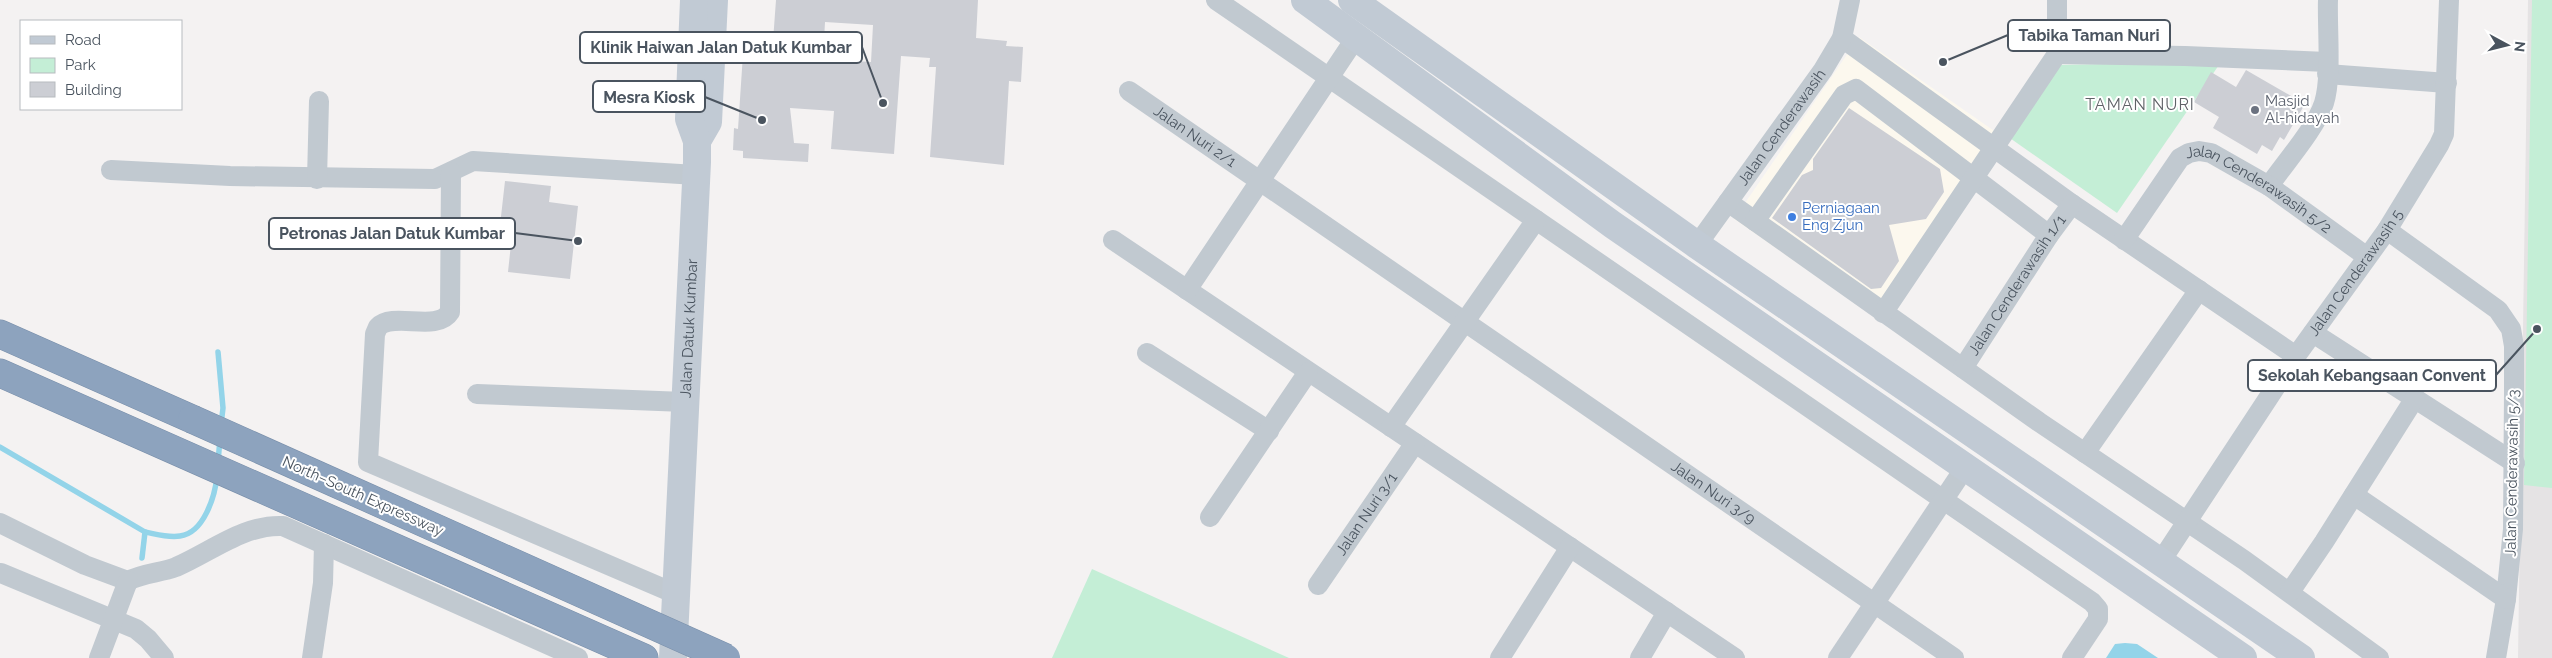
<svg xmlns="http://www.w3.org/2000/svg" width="2552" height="658" font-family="Raleway,sans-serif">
<rect width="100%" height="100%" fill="#f4f2f2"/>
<polygon fill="#fcf8ee" points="1859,37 2000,135 1875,317 1734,219"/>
<polygon fill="#e5e3e4" points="2528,0 2552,0 2552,658 2518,658"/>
<g fill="#c4eed6">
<polygon points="2532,0 2552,0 2552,488 2524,485"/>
<polygon points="2221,62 2117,213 2007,136 2055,65"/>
<polygon points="1092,569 1289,658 1052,658"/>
</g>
<polygon fill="#93d4e9" points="2125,643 2137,644 2158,658 2106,658 2115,644"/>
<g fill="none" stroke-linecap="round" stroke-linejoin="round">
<g stroke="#93d4e9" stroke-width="5.5">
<polyline points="218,352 223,408 221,425"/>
<path d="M0,447L145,532C156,534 168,538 180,536C204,533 215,496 217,476"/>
<polyline points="218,462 220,439"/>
<polyline points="142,558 145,532"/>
</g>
</g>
<g fill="#ccced4" fill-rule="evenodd">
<path d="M776,0H978L976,38L1007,41L1006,46L1023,47L1021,82L1009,81L1004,165L930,157L936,67H929L930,58L901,56L894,154L831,149L834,111L790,108L794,143L809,144L808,162L743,158V151L733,150L734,128L738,129L744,39L773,41ZM825,22L873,25L871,62L823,59Z"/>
<polygon points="2246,70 2305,104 2284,140 2280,137 2272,151 2262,145 2257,154 2213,128 2219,117 2194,102 2211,72 2236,87"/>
<polygon points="1849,108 1940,169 1944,192 1926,219 1889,225 1899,261 1881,288 1871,289 1772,218 1802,175 1813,170 1813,159"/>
<polygon points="505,181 551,186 549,202 578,206 570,279 508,272 511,244 498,243"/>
</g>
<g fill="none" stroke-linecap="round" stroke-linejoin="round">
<defs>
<g id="motorway">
<polyline points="0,334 192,419"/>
<polyline points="0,373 644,658"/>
</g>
</defs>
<use href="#motorway" stroke="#788ea9" stroke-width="29"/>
<g stroke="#c1c9d0" stroke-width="20">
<polyline points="1216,0 2092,602 2098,609 2098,619 2072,658"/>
<polyline points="1842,38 2072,204 2296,356"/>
<polyline points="2057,54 2185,56 2327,62"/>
<polyline points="2057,54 2057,0"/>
<polyline points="2327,74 2447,83"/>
<path id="s1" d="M1129,91L1954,658"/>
<polyline points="111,170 230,176 435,179 473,161 696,175"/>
<path d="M451,172L450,312C437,333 393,311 378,327L375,334L368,462L676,594"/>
<polyline points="317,179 319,101"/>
<path d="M2269,186C2284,164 2316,128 2324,103C2332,78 2327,28 2328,0"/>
<polyline points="1728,202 2039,422 2244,560 2379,658"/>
<polyline points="1755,221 1844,95 1856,89 2049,235"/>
<polyline points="2387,230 2498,310 2511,329 2514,346 2514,393 2513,529 2506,599 2496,658"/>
<polyline points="1113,240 1735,658"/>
<path id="s2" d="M2124,240L2180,158L2189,153L2199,151L2211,153L2269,186L2366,256"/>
<path id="s3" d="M1697,245L1823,70L1842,38L1850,0"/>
<polyline points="1187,290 1357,36"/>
<polyline points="1883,313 2057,54"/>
<polyline points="2313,333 2515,463"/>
<polyline points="1147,353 1269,431"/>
<path id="s4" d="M1963,368L2049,235L2072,204"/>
<polyline points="477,394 685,402"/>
<polyline points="1391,427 1536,220"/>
<polyline points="2085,453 2199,290"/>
<polyline points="2354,495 2506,599"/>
<polyline points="1210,517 1308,372"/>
<polyline points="0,523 85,565 128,581"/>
<path id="s5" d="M2161,561L2296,356L2387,230L2439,145L2444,134L2449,0"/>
<polyline points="1,573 136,629 148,639 164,658"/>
<path d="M128,581C143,573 160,573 176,567C211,552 244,524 283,526L578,658"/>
<path id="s6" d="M1318,585L1415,443"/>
<polyline points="2290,592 2324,542 2415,398"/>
<polyline points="99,658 128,581"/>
<polyline points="312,658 323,583 324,544"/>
<polyline points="1500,658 1570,547"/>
<polyline points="1640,658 1667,612"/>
<polyline points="1838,658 1966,466"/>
</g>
<g stroke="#c1cad4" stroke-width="28">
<polyline points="1305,0 1613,225 2243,658"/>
<polyline points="1352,0 1697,245 2301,658"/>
<polyline points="697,141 708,122 714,0"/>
<path id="s7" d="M673,658L697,162V141L689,119L694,0"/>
</g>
<use href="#motorway" stroke="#8da3be" stroke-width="28"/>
<defs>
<polyline id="motorway-bridge" points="192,419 726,658"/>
</defs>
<use href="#motorway-bridge" stroke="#788ea9" stroke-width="29" stroke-linecap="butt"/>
<use href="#motorway-bridge" stroke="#8da3be" stroke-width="28"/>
</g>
<circle fill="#6b7280" stroke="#fff" stroke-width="2" cx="2255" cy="110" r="5"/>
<circle fill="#3f7fe0" stroke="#fff" stroke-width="2" cx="1792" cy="217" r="5"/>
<g text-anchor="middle" stroke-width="4" stroke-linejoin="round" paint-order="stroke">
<g font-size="15" fill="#5b616d" stroke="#fff" text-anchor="start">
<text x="2265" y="106">Masjid<tspan x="2265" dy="17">Al-hidayah</tspan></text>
</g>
<g font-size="15" fill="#4a545f" stroke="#fff">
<text dy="5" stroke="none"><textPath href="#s3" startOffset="145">Jalan Cenderawasih</textPath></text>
<text dy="5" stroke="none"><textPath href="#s1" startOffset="80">Jalan Nuri 2/1</textPath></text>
<text dy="5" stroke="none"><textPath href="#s2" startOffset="190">Jalan Cenderawasih 5/2</textPath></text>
<text dy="5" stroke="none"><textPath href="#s5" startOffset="348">Jalan Cenderawasih 5</textPath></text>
<text dy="5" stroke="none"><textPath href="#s4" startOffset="99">Jalan Cenderawasih 1/1</textPath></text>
<text dy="5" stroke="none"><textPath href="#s7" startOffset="330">Jalan Datuk Kumbar</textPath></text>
<text transform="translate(2512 473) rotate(-89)" y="5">Jalan Cenderawasih 5/3</text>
<text dy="5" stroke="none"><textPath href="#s1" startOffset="709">Jalan Nuri 3/9</textPath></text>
<text transform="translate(363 496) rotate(24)" y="5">North–South Expressway</text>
<text dy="5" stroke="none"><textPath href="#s6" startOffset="86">Jalan Nuri 3/1</textPath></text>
</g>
<g font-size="15" fill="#366cbe" stroke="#fff" text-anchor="start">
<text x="1802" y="213">Perniagaan<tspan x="1802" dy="17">Eng Zjun</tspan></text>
</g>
<g font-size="16" letter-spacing="1" fill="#5f6267" stroke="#fff">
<text x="2140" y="110">TAMAN NURI</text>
</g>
</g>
<path fill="none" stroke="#4a545f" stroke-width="2" d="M1943 62L2008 35M883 103L862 47M762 120L705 97M578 241L515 233M2537 329L2496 375"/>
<g fill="#4a545f" stroke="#fff" stroke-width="2">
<circle cx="1943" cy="62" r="5"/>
<circle cx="883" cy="103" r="5"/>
<circle cx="762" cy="120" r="5"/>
<circle cx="578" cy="241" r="5"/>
<circle cx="2537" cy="329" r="5"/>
</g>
<g fill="#fff" stroke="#4a545f" stroke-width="2">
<rect x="2008" y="20" width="162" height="31" rx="5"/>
<rect x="580" y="32" width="282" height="31" rx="5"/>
<rect x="593" y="81" width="112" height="31" rx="5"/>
<rect x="269" y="218" width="246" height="31" rx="5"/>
<rect x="2248" y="360" width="248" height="31" rx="5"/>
</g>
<g font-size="16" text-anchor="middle" font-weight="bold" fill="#4a545f">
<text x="2089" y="41">Tabika Taman Nuri</text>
<text x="721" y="53">Klinik Haiwan Jalan Datuk Kumbar</text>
<text x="649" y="103">Mesra Kiosk</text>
<text x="392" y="239">Petronas Jalan Datuk Kumbar</text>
<text x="2372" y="381">Sekolah Kebangsaan Convent</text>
</g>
<rect x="20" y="20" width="162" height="90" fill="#ffffff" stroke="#b7bbbf"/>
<rect x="30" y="36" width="25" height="8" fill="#c1cad4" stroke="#b7bbbf"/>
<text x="65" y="45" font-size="15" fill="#4a545f">Road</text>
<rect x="30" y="58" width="25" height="15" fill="#c4eed6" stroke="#b7bbbf"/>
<text x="65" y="70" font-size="15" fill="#4a545f">Park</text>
<rect x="30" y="82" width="25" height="15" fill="#ccced4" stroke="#b7bbbf"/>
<text x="65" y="95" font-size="15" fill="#4a545f">Building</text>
<g transform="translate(2507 45) rotate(97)" stroke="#ffffff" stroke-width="4" paint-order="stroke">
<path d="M0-4L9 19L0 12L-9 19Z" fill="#4a545f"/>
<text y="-8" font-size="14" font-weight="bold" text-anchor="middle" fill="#4a545f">N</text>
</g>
</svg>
